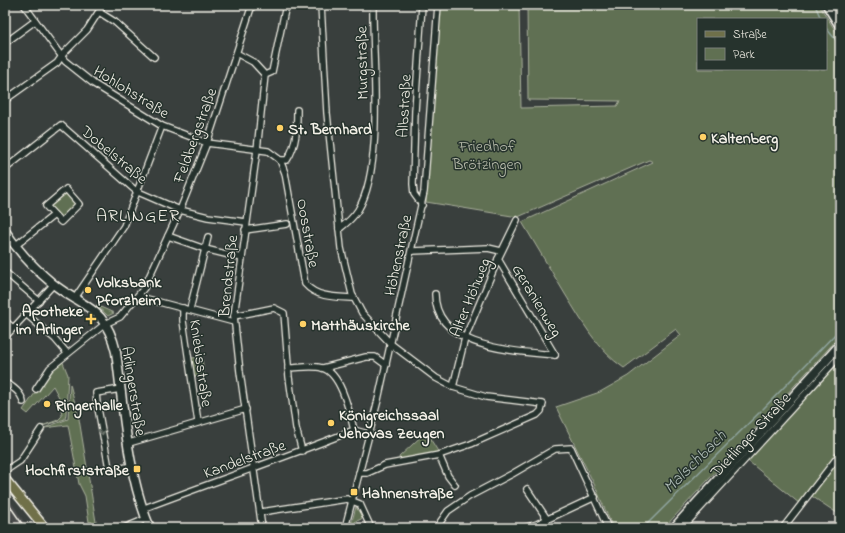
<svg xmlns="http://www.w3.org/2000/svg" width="845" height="533" font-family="'Indie Flower',sans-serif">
<rect width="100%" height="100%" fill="#393f3d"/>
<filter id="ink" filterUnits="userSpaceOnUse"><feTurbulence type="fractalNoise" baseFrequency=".025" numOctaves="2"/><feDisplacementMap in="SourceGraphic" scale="8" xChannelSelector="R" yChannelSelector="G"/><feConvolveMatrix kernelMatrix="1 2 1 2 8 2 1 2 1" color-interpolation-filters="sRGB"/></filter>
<g filter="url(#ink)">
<polygon fill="#494b4b" points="5,494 16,509 28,528 18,528 5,511"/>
<g fill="#607052" stroke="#aab09d" fill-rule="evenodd">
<path d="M439,5H519L521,108L617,106L620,101L528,100L527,5H819L840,38V258L836,261L840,267V336L664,528H613L595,486L556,407L600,392L628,376L681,335L676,329L624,368C597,350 582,321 565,294C551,270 536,246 522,222L653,162L649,160L518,217L426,202ZM698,19H826V69H698Z"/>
<polygon points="66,192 76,204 61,218 50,206"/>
<polygon points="96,305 114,313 108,316"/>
<polygon points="202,357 204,376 194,377 191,358"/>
<polygon points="62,360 68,375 66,414 65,419 42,426 58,420 62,416 60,399 53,386 28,414 23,410 52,369"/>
<polygon points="839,362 840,452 800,504 748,461"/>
<polygon points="70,384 79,419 97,528 90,528 92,522 89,522 85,496 79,484 68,425 44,428 68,419"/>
<polygon points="427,431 434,436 431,440 439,453 400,460 399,457"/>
<polygon points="840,457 840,515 810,495"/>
<polygon points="356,507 363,518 355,522 358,528 350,528"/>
</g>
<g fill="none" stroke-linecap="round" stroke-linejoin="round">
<g stroke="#8fa49f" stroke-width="1.5">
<polyline points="815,5 821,19"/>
<polyline points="826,28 840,45"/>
<polyline points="763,409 840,329"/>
<polyline points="643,528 761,411"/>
</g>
<defs>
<g id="minor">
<path d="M24,5L65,61L94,84L162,126L207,143L268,151L280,160L285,173L305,284C317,298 336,297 354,298"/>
<polyline points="321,5 327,113 341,248 352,294 362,313 391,344 436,378 453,387 486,397 543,404 541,411 537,415 471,444 439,455 385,465 367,473 359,473"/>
<polyline points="99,12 115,22 154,57"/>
<polyline points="5,43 35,21"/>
<polyline points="238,54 253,62 265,75"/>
<polyline points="5,100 57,63 64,53 87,30 103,5"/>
<path d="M280,160H287C297,145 297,127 297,110"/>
<polyline points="5,169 61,125 136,191 180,210 208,217 246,222"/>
<polygon points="66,189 79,204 61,222 46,206"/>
<polyline points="422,205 414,194 413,184 415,111 422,5"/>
<path d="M339,229C347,223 353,218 358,210C385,166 372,58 373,5"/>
<polyline points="245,230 287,224"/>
<polyline points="168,236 205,249 242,258"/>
<polyline points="5,246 11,240"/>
<polyline points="15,246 54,215"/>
<polyline points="412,251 488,248 501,251"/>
<polyline points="498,259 555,355"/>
<polyline points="5,272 39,301"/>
<path d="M435,294C435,349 516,351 555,355"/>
<polyline points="139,295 144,298 234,322"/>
<polyline points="75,298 124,226 162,126"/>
<polyline points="183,308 183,321 198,422"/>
<polyline points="190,309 208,237"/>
<polyline points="26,314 55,339 67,353"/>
<polyline points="234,316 274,308 284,313 289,377 296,428 302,451"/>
<polyline points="5,321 13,328"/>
<polyline points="5,337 54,284"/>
<path d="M288,368C298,368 312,365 322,368C341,372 350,414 354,430L368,434"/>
<polyline points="323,368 366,357 375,357 386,365"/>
<path d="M5,383C13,386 22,394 23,402"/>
<polyline points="453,387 465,338 498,259 517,220"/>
<polyline points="36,389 50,368 105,324 120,317 144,288 180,210 207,143 252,5"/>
<polyline points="121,389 96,393 97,403 109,468 112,470 132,466"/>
<polyline points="129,443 246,409"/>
<polyline points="439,455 448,476 455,485"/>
<polyline points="5,471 20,461 41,429"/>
<polyline points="527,489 547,519"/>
<path d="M142,509C213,482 284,458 354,430"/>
<polyline points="261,512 347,499 360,504 371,528"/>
<polyline points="124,528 146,519"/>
<polyline points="262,528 240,372 234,316 257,150 265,75 272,72 286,5"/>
<polyline points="345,528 378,400 424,192 438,5"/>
<polyline points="436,528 448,511 470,496 512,474 555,449 571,448 608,528"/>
<polyline points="524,528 537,524 595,497"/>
<polyline points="679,528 684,526 840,356"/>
<polyline points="783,528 840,454"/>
</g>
<g id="secondary">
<polyline points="827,5 840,26"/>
<path d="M5,231C18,251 34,268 52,283C84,309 105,305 116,352C124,411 127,474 150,528"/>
<polyline points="674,528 840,345"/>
</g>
<polyline id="primary" points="5,479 45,528"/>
</defs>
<use href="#minor" stroke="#f4f1e8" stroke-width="8"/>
<use href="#secondary" stroke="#f4f1e8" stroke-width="11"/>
<use href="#primary" stroke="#f4f1e8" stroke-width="11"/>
<use href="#minor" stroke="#26332d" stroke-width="5.5"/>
<use href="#secondary" stroke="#26332d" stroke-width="8"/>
<use href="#primary" stroke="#6f704a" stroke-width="8"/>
<polyline stroke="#f4f1e8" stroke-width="1.5" points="5,499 25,528"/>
</g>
<defs><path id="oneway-chevron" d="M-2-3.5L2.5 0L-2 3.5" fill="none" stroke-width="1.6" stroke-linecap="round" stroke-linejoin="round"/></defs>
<use stroke="#6e766e" href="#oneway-chevron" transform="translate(102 432) rotate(80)"/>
</g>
<g fill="#ffd166" stroke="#26332d" stroke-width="1.5">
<circle cx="280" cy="128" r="4"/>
<circle cx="703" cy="137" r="4"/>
<circle cx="88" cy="290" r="4"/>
<path d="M89 313h4v4h4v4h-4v4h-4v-4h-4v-4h4z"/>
<circle cx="303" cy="324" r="4"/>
<circle cx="47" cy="404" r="4"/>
<circle cx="331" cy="423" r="4"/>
<rect x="133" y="465" width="8" height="8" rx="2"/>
<rect x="350" y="488" width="8" height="8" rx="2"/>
</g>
<g text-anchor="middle" stroke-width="3" stroke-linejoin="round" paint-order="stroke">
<g font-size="16" fill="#f4f1e8" stroke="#26332d">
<text transform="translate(361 63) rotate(-91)" y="6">Murgstraße</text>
<text transform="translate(132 91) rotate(32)" y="6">Hohlohstraße</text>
<text transform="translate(403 106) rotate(-87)" y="6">Albstraße</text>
<text transform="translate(194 135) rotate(-70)" y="6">Feldbergstraße</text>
<text transform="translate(115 154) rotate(40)" y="6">Dobelstraße</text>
<text transform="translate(309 233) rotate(80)" y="6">Oosstraße</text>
<text transform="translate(397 255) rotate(-78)" y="6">Höhenstraße</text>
<text transform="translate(227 276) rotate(-84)" y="6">Brendstraße</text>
<text transform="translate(469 297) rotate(-68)" y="6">Alter Höhweg</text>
<text transform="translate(538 300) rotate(59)" y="6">Geranienweg</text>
<text transform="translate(202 363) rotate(82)" y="6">Kniebisstraße</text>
<text transform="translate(135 391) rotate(81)" y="6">Arlingerstraße</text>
<text transform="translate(750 434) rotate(-47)" y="6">Dietlinger Straße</text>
<text transform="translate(244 458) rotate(-20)" y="6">Kandelstraße</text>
</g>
<g font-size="16" font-weight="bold" fill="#f4f1e8" stroke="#26332d" text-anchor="start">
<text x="288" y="134">St. Bernhard</text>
<text x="711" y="143">Kaltenberg</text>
<text x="96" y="287">Volksbank<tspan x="96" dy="18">Pforzheim</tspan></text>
<text x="83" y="316" text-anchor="end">Apotheke<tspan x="83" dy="18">im Arlinger</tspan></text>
<text x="311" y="330">Matthäuskirche</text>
<text x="55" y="410">Ringerhalle</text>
<text x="339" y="420">Königreichssaal<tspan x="339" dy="18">Jehovas Zeugen</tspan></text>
<text x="129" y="475" text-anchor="end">Hochfirststraße</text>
<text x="362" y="498">Hahnenstraße</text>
</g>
<g font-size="16" fill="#b9bdac" stroke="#26332d">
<text x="487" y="151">Friedhof<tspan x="487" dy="18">Brötzingen</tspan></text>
</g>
<g font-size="17" font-style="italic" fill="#b0bdb7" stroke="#26332d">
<text transform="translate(694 461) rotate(-45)" y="6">Malschbach</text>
</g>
<g font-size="18" letter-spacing="1" fill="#f4f1e8" stroke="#26332d">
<text x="138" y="221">ARLINGER</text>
</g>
</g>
<rect width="845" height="533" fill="none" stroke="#26332d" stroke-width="20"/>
<rect x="10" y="10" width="825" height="513" fill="none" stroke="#f4f1e8" stroke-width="1.5" filter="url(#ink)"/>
<rect x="697" y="18" width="130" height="52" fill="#26332d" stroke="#787f78"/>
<rect x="705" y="31" width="20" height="6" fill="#6f704a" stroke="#787f78"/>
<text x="733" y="38" font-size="12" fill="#f4f1e8">Straße</text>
<rect x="705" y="48" width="20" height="12" fill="#607052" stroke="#787f78"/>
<text x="733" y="58" font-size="12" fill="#f4f1e8">Park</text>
</svg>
